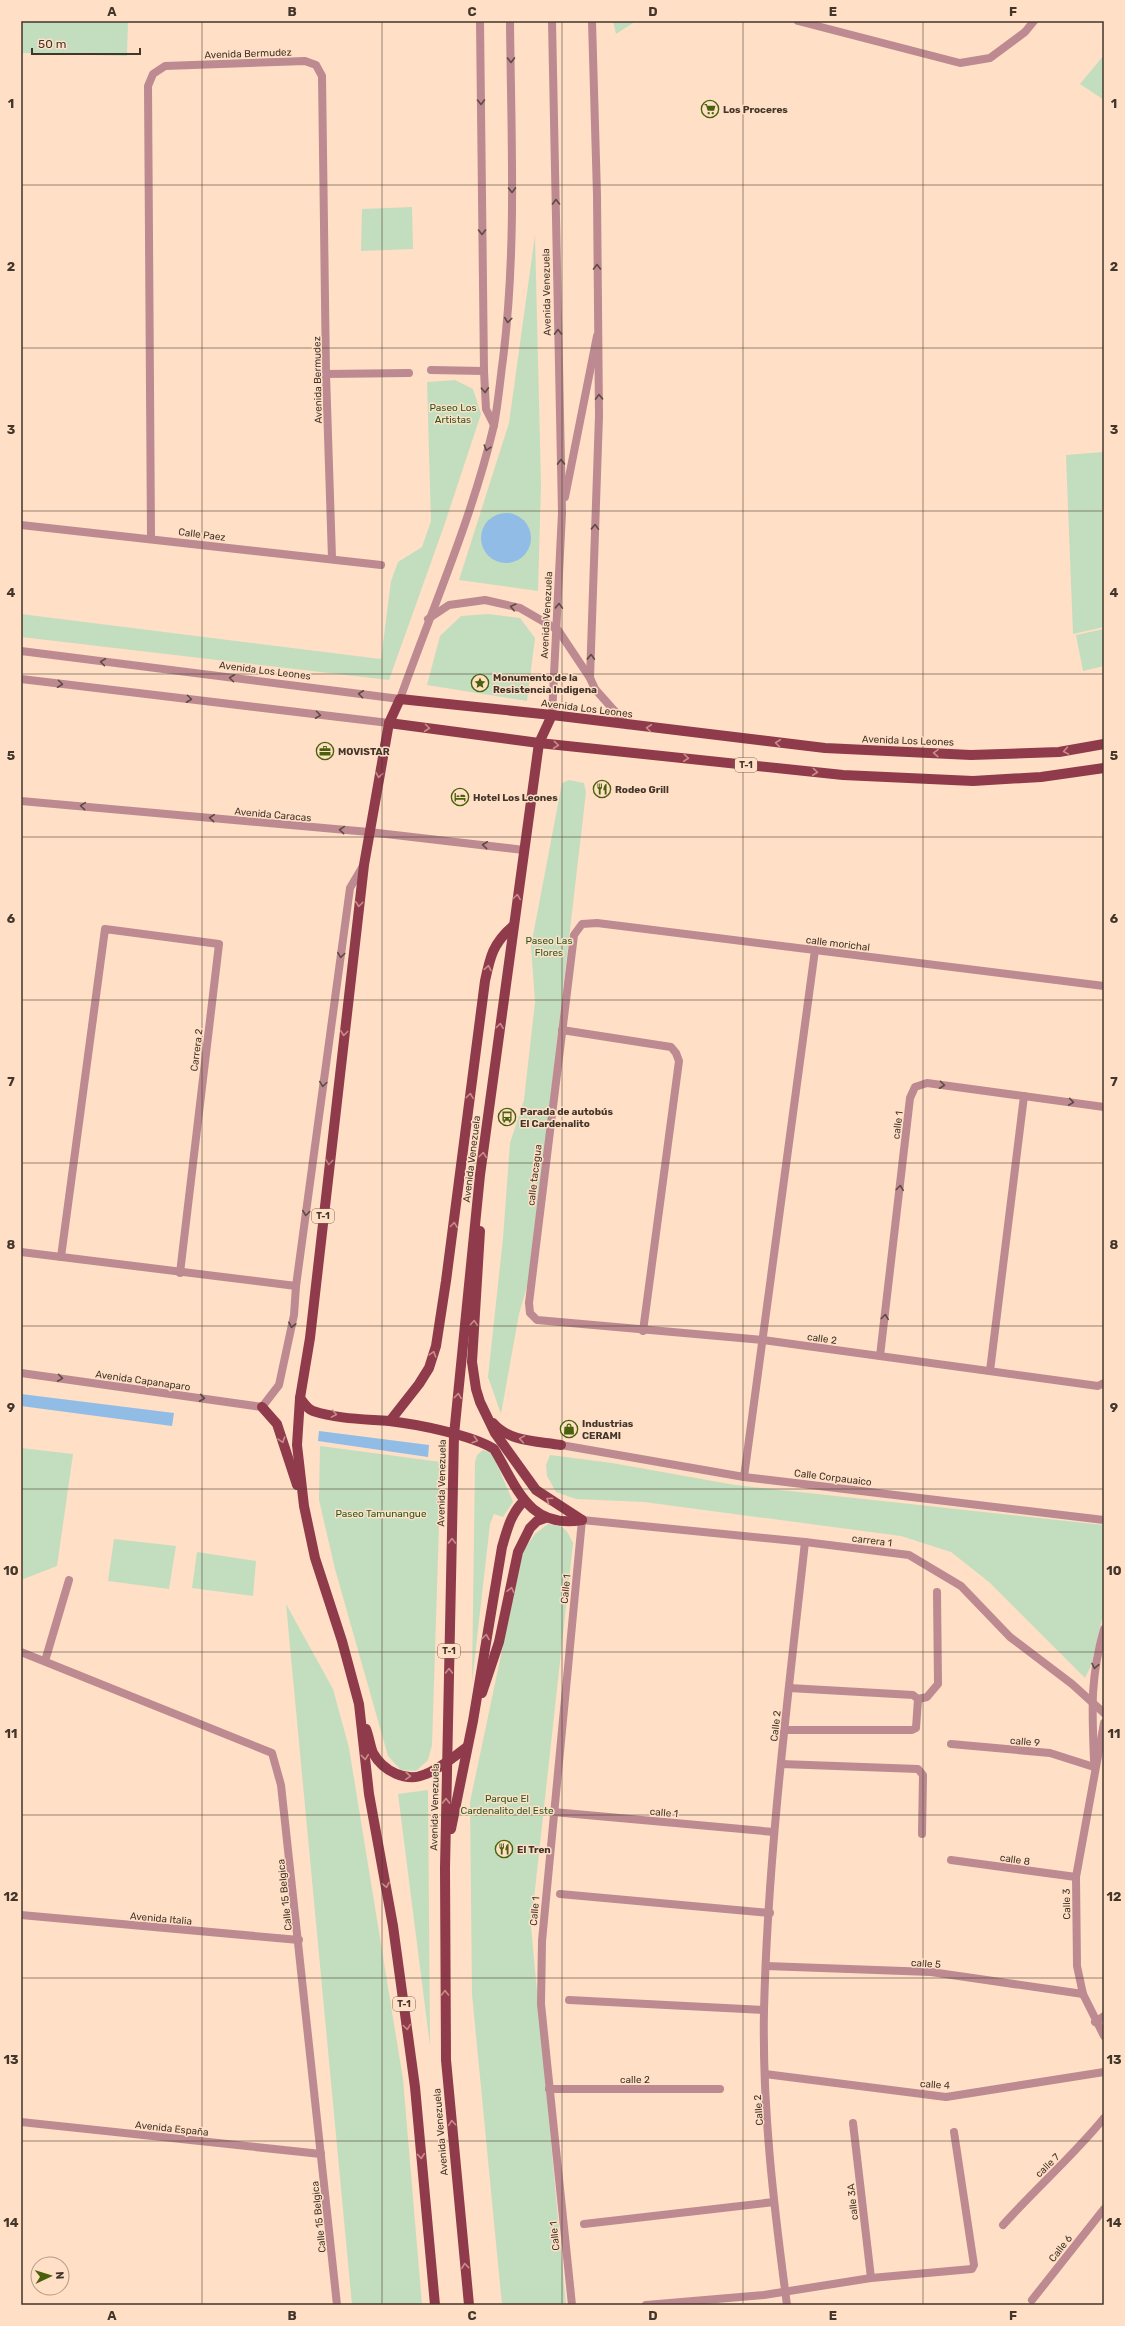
<svg xmlns="http://www.w3.org/2000/svg" width="1125" height="2326" font-family="Rubik,sans-serif">
<rect width="100%" height="100%" fill="#ffdfc5"/>
<g fill="#c3debf">
<polygon points="21,21 128,21 127,56 21,53"/>
<polygon points="613,21 636,21 616,34"/>
<polygon points="1104,55 1104,100 1080,84"/>
<polygon points="412,207 413,249 361,251 362,209"/>
<polygon points="535,235 541,484 538,591 459,580 509,423"/>
<polygon points="455,380 473,389 481,414 444,526 389,680 21,637 21,614 381,659 391,581 398,562 422,547 431,521 427,382"/>
<polygon points="1104,452 1104,627 1073,634 1066,455"/>
<polygon points="488,614 520,618 535,638 527,701 427,685 440,636 461,616"/>
<polygon points="1104,629 1104,666 1083,671 1076,635"/>
<polygon points="569,780 584,783 586,792 534,1239 528,1283 519,1314 501,1414 488,1377 503,1238 510,1143 524,1100 535,1002 531,946 562,783"/>
<polygon points="320,1446 441,1462 432,1745 428,1760 416,1771 401,1770 388,1756 335,1569 319,1500"/>
<polygon points="21,1448 73,1454 57,1566 21,1580"/>
<polygon points="483,1450 491,1453 494,1457 513,1502 503,1517 494,1514 490,1524 472,1682 475,1462 477,1455"/>
<polygon points="550,1455 612,1463 735,1485 1104,1525 1104,1611 1091,1666 1085,1678 989,1582 951,1552 901,1536 644,1502 576,1499 556,1492 547,1476 546,1465"/>
<path d="M548,1524C563,1525 567,1529 573,1543L531,1926L566,2305H502L472,1994L470,1802L523,1551L535,1534Z"/>
<polygon points="114,1539 176,1546 169,1589 108,1581"/>
<polygon points="197,1552 256,1561 253,1596 192,1588"/>
<polygon points="286,1604 333,1689 349,1748 403,2079 422,2305 352,2305"/>
<polygon points="428,1790 430,2046 398,1794"/>
</g>
<g fill="#90bce5">
<circle cx="506" cy="538" r="25"/>
<polygon points="21,1394 174,1413 172,1426 21,1406"/>
<polygon points="319,1431 429,1445 428,1457 318,1441"/>
</g>
<g fill="none" stroke-linecap="round" stroke-linejoin="round">
<g stroke="#bc8a90" stroke-width="8">
<polyline points="480,21 484,371 486,409 494,425"/>
<polyline points="592,21 597,195 599,416 590,678 595,689 627,725"/>
<polyline points="798,21 960,63 990,58 1025,32 1034,21"/>
<polyline points="431,370 484,371"/>
<polyline points="326,374 409,373"/>
<polyline points="21,525 381,565"/>
<polyline points="151,538 148,86 153,74 165,66 305,61 316,65 322,76 326,374 332,558"/>
<polyline points="21,801 369,832 524,850"/>
<polyline points="1104,986 597,923 582,924 574,935 529,1303 530,1313 537,1320 763,1340 1098,1386 1104,1383"/>
<polyline points="562,1030 671,1047 676,1053 679,1061 643,1331"/>
<polyline points="21,1252 296,1286"/>
<polyline points="61,1257 105,929 219,944 180,1273"/>
<polyline points="880,1356 910,1098 915,1087 927,1083 1104,1107"/>
<polyline points="990,1371 1024,1096"/>
<polyline points="21,1373 262,1407 279,1385 294,1315 296,1286 350,888 363,866"/>
<polyline points="561,1445 744,1477 1104,1520"/>
<polyline points="744,1477 815,950"/>
<polyline points="21,1652 272,1753 281,1785 337,2305"/>
<polyline points="45,1661 69,1580"/>
<polyline points="918,1699 927,1697 938,1684 937,1592"/>
<polyline points="1104,1723 1076,1877 1077,1966 1083,1994 1104,2036"/>
<polyline points="785,1730 912,1730 916,1728 918,1699 913,1695 789,1688"/>
<polyline points="951,1744 1050,1753 1094,1767"/>
<path d="M1094,1760C1092,1710 1090,1678 1104,1629"/>
<polyline points="781,1764 918,1769 923,1775 922,1834"/>
<polyline points="553,1812 774,1832"/>
<polyline points="951,1860 1076,1877"/>
<polyline points="560,1894 770,1913"/>
<polyline points="21,1915 299,1940"/>
<polyline points="766,1966 931,1972 1083,1994"/>
<polyline points="569,2000 764,2010"/>
<polyline points="1095,2022 1104,2016"/>
<polyline points="765,2074 946,2097 1104,2072"/>
<polyline points="549,2089 720,2089"/>
<polyline points="21,2122 321,2154"/>
<polyline points="853,2123 871,2278"/>
<polyline points="584,2224 774,2202"/>
<path d="M1003,2225C1036,2188 1073,2156 1104,2118"/>
<polyline points="1032,2300 1104,2209"/>
<polyline points="572,2305 541,2004 542,1941 582,1520 805,1542 909,1555 961,1586 1010,1637 1072,1684 1104,1713"/>
<polyline points="646,2305 764,2295 871,2278 972,2269 974,2265 954,2132"/>
<path d="M787,2305C774,2208 762,2108 764,2010C768,1853 788,1697 805,1542"/>
</g>
<g stroke="#bc8a90" stroke-width="8">
<polyline points="565,497 597,336"/>
<polyline points="428,619 449,605 485,600 520,608 558,630 590,678"/>
<path d="M21,651L400,699C432,609 472,519 494,425C498,404 500,381 503,359C517,247 511,134 510,21"/>
<polyline points="21,679 389,723"/>
<polyline points="552,715 562,513 552,21"/>
</g>
<g stroke="#903b4b" stroke-width="10">
<polyline points="389,723 539,743 843,775 973,781 1041,777 1104,768"/>
<polyline points="480,1231 472,1362 476,1389 480,1402 495,1433 536,1490 582,1520"/>
<path d="M300,1398C304,1403 307,1409 313,1411C337,1419 364,1419 389,1421C416,1424 472,1435 494,1449C517,1487 528,1529 582,1520"/>
<polyline points="262,1407 277,1424 297,1485"/>
<path d="M390,1421L419,1384L429,1368L436,1346L446,1281L485,981C490,957 493,943 513,926"/>
<path d="M493,1423C509,1442 538,1441 561,1445"/>
<polyline points="482,1693 499,1642 518,1552 530,1528 537,1521 545,1518"/>
<path d="M366,1729C369,1736 370,1746 373,1753C383,1771 406,1783 426,1774C441,1768 455,1756 467,1747"/>
<path d="M451,1829L473,1721L502,1547C507,1530 511,1513 524,1501"/>
<polyline points="435,2305 415,2087 393,1926 369,1794 359,1704 342,1641 315,1558 304,1506 297,1445 300,1398 310,1338 364,865 389,723 400,699 552,715 825,748 971,755 1059,752 1104,744"/>
<polyline points="469,2305 446,2060 445,1868 454,1435 480,1175 539,743 552,715"/>
</g>
</g>
<defs><path id="oneway-chevron" d="M-2-3.5L2.5 0L-2 3.5" fill="none" stroke-width="1.6" stroke-linecap="round" stroke-linejoin="round"/></defs>
<g stroke="#604b44">
<use href="#oneway-chevron" transform="translate(511 60) rotate(89)"/>
<use href="#oneway-chevron" transform="translate(481 102) rotate(89)"/>
<use href="#oneway-chevron" transform="translate(512 190) rotate(89)"/>
<use href="#oneway-chevron" transform="translate(556 202) rotate(-91)"/>
<use href="#oneway-chevron" transform="translate(482 232) rotate(89)"/>
<use href="#oneway-chevron" transform="translate(597 267) rotate(-90)"/>
<use href="#oneway-chevron" transform="translate(508 320) rotate(97)"/>
<use href="#oneway-chevron" transform="translate(558 332) rotate(-91)"/>
<use href="#oneway-chevron" transform="translate(485 390) rotate(87)"/>
<use href="#oneway-chevron" transform="translate(599 397) rotate(-92)"/>
<use href="#oneway-chevron" transform="translate(487 448) rotate(107)"/>
<use href="#oneway-chevron" transform="translate(561 462) rotate(-91)"/>
<use href="#oneway-chevron" transform="translate(595 527) rotate(-88)"/>
<use href="#oneway-chevron" transform="translate(559 606) rotate(-88)"/>
<use href="#oneway-chevron" transform="translate(513 607) rotate(-167)"/>
<use href="#oneway-chevron" transform="translate(591 657) rotate(-88)"/>
<use href="#oneway-chevron" transform="translate(103 662) rotate(-173)"/>
<use href="#oneway-chevron" transform="translate(232 678) rotate(-173)"/>
<use href="#oneway-chevron" transform="translate(60 684) rotate(7)"/>
<use href="#oneway-chevron" transform="translate(361 694) rotate(-173)"/>
<use href="#oneway-chevron" transform="translate(189 699) rotate(7)"/>
<use href="#oneway-chevron" transform="translate(318 715) rotate(7)"/>
<use href="#oneway-chevron" transform="translate(83 806) rotate(-175)"/>
<use href="#oneway-chevron" transform="translate(212 818) rotate(-175)"/>
<use href="#oneway-chevron" transform="translate(342 830) rotate(-175)"/>
<use href="#oneway-chevron" transform="translate(485 845) rotate(-174)"/>
<use href="#oneway-chevron" transform="translate(341 955) rotate(98)"/>
<use href="#oneway-chevron" transform="translate(323 1084) rotate(98)"/>
<use href="#oneway-chevron" transform="translate(942 1085) rotate(7)"/>
<use href="#oneway-chevron" transform="translate(1071 1102) rotate(8)"/>
<use href="#oneway-chevron" transform="translate(900 1188) rotate(-83)"/>
<use href="#oneway-chevron" transform="translate(306 1213) rotate(98)"/>
<use href="#oneway-chevron" transform="translate(885 1317) rotate(-83)"/>
<use href="#oneway-chevron" transform="translate(292 1325) rotate(102)"/>
<use href="#oneway-chevron" transform="translate(60 1378) rotate(8)"/>
<use href="#oneway-chevron" transform="translate(202 1398) rotate(8)"/>
<use href="#oneway-chevron" transform="translate(1095 1666) rotate(101)"/>
</g>
<g stroke="#c88d88">
<use href="#oneway-chevron" transform="translate(427 728) rotate(7)"/>
<use href="#oneway-chevron" transform="translate(649 728) rotate(-173)"/>
<use href="#oneway-chevron" transform="translate(778 743) rotate(-173)"/>
<use href="#oneway-chevron" transform="translate(556 745) rotate(6)"/>
<use href="#oneway-chevron" transform="translate(1066 751) rotate(170)"/>
<use href="#oneway-chevron" transform="translate(936 753) rotate(-178)"/>
<use href="#oneway-chevron" transform="translate(686 758) rotate(6)"/>
<use href="#oneway-chevron" transform="translate(815 772) rotate(6)"/>
<use href="#oneway-chevron" transform="translate(379 775) rotate(100)"/>
<use href="#oneway-chevron" transform="translate(517 897) rotate(-82)"/>
<use href="#oneway-chevron" transform="translate(359 904) rotate(97)"/>
<use href="#oneway-chevron" transform="translate(488 968) rotate(-79)"/>
<use href="#oneway-chevron" transform="translate(500 1026) rotate(-83)"/>
<use href="#oneway-chevron" transform="translate(344 1033) rotate(97)"/>
<use href="#oneway-chevron" transform="translate(470 1096) rotate(-83)"/>
<use href="#oneway-chevron" transform="translate(483 1155) rotate(-83)"/>
<use href="#oneway-chevron" transform="translate(329 1162) rotate(97)"/>
<use href="#oneway-chevron" transform="translate(454 1225) rotate(-82)"/>
<use href="#oneway-chevron" transform="translate(474 1323) rotate(-86)"/>
<use href="#oneway-chevron" transform="translate(433 1354) rotate(-73)"/>
<use href="#oneway-chevron" transform="translate(458 1396) rotate(-84)"/>
<use href="#oneway-chevron" transform="translate(334 1414) rotate(10)"/>
<use href="#oneway-chevron" transform="translate(522 1439) rotate(-171)"/>
<use href="#oneway-chevron" transform="translate(282 1440) rotate(72)"/>
<use href="#oneway-chevron" transform="translate(475 1440) rotate(16)"/>
<use href="#oneway-chevron" transform="translate(549 1500) rotate(-145)"/>
<use href="#oneway-chevron" transform="translate(452 1541) rotate(-89)"/>
<use href="#oneway-chevron" transform="translate(511 1590) rotate(-77)"/>
<use href="#oneway-chevron" transform="translate(486 1637) rotate(-81)"/>
<use href="#oneway-chevron" transform="translate(449 1671) rotate(-89)"/>
<use href="#oneway-chevron" transform="translate(365 1757) rotate(84)"/>
<use href="#oneway-chevron" transform="translate(408 1776) rotate(3)"/>
<use href="#oneway-chevron" transform="translate(446 1801) rotate(-89)"/>
<use href="#oneway-chevron" transform="translate(386 1885) rotate(79)"/>
<use href="#oneway-chevron" transform="translate(445 1993) rotate(-90)"/>
<use href="#oneway-chevron" transform="translate(407 2027) rotate(82)"/>
<use href="#oneway-chevron" transform="translate(452 2123) rotate(-95)"/>
<use href="#oneway-chevron" transform="translate(421 2156) rotate(85)"/>
<use href="#oneway-chevron" transform="translate(465 2266) rotate(-96)"/>
</g>
<path fill="none" stroke="#42362b" stroke-width="1" stroke-opacity="0.55" d="M202,21V2305M382,21V2305M562,21V2305M743,21V2305M923,21V2305M21,185H1104M21,348H1104M21,511H1104M21,674H1104M21,837H1104M21,1000H1104M21,1163H1104M21,1326H1104M21,1489H1104M21,1652H1104M21,1815H1104M21,1978H1104M21,2141H1104"/>
<defs>
<symbol id="supermarket-ring" viewBox="-11 -11 22 22"><circle r="9.5" fill="#ffdfc5" stroke="#4a610c" stroke-width="1.5"/><path d="M-6-5.5h2.5l.6 2H6L4.5 2H-2.5L-4.4-4H-6ZM-1.5 3.2a1.3 1.3 0 1 0 .1 0ZM3 3.2a1.3 1.3 0 1 0 .1 0Z" fill="#4a610c"/></symbol>
<symbol id="sight-ring" viewBox="-11 -11 22 22"><circle r="9.5" fill="#ffdfc5" stroke="#4a610c" stroke-width="1.5"/><path d="M0-6L1.8-2.2L6-1.7L2.9 1.2L3.7 5.4L0 3.3L-3.7 5.4L-2.9 1.2L-6-1.7L-1.8-2.2Z" fill="#4a610c"/></symbol>
<symbol id="office-ring" viewBox="-11 -11 22 22"><circle r="9.5" fill="#ffdfc5" stroke="#4a610c" stroke-width="1.5"/><path d="M-6-3h4V-5.5h4V-3h4V5H-6ZM-1-4.5V-3h2v-1.5ZM-6 0V1H6V0Z" fill="#4a610c"/></symbol>
<symbol id="restaurant-ring" viewBox="-11 -11 22 22"><circle r="9.5" fill="#ffdfc5" stroke="#4a610c" stroke-width="1.5"/><path d="M-5-6h1v4h1v-4h1v4h1v-4h1v5L-1.5 .5V6h-2V.5L-5-1ZM5-6V6H3V1.5H1.5Q1.5-4 5-6Z" fill="#4a610c"/></symbol>
<symbol id="hotel-ring" viewBox="-11 -11 22 22"><circle r="9.5" fill="#ffdfc5" stroke="#4a610c" stroke-width="1.5"/><path d="M-6-4.5h1.5V1H6V5H4.5V3h-9V5H-6ZM-4 0a1.8 1.8 0 1 1 3.6 0ZM.5 0V-2.5h3Q6-2.5 6 0Z" fill="#4a610c"/></symbol>
<symbol id="bus-ring" viewBox="-11 -11 22 22"><circle r="9.5" fill="#ffdfc5" stroke="#4a610c" stroke-width="1.5"/><path d="M-5-6H5V4H4V6H2V4H-2V6H-4V4H-5ZM-3.5-4V0h7V-4ZM-3.5 1.2v1.5H-2V1.2ZM2 1.2v1.5H3.5V1.2Z" fill="#4a610c"/></symbol>
<symbol id="shop-ring" viewBox="-11 -11 22 22"><circle r="9.5" fill="#ffdfc5" stroke="#4a610c" stroke-width="1.5"/><path d="M-5-2.5h2.3a2.7 3.5 0 0 1 5.4 0H5L5.5 6h-11ZM-1.5-2.5h3a1.5 2.3 0 0 0-3 0Z" fill="#4a610c"/></symbol>
</defs>
<g fill-rule="evenodd">
<use href="#supermarket-ring" x="700" y="99" width="20" height="20"/>
<use href="#sight-ring" x="470" y="673" width="20" height="20"/>
<use href="#office-ring" x="315" y="741" width="20" height="20"/>
<use href="#restaurant-ring" x="592" y="779" width="20" height="20"/>
<use href="#hotel-ring" x="450" y="787" width="20" height="20"/>
<use href="#bus-ring" x="497" y="1107" width="20" height="20"/>
<use href="#shop-ring" x="559" y="1419" width="20" height="20"/>
<use href="#restaurant-ring" x="494" y="1839" width="20" height="20"/>
</g>
<g text-anchor="middle" stroke-width="3" stroke-linejoin="round" paint-order="stroke">
<g fill="#ffdfc5" stroke="#7b6959" stroke-width="1">
<rect x="735" y="758" width="22" height="14" rx="3"/>
<rect x="312" y="1209" width="22" height="14" rx="3"/>
<rect x="438" y="1644" width="22" height="14" rx="3"/>
<rect x="393" y="1997" width="22" height="14" rx="3"/>
</g>
<g font-size="9" font-weight="bold" fill="#42362b">
<text x="746" y="768">T-1</text>
<text x="323" y="1219">T-1</text>
<text x="449" y="1654">T-1</text>
<text x="404" y="2007">T-1</text>
</g>
<g font-size="10" fill="#42362b" stroke="#ffdfc5">
<text transform="translate(248 53) rotate(-2)" y="4">Avenida Bermudez</text>
<text transform="translate(546 292) rotate(-91)" y="4">Avenida Venezuela</text>
<text transform="translate(317 380) rotate(-91)" y="4">Avenida Bermudez</text>
<text transform="translate(202 534) rotate(7)" y="4">Calle Paez</text>
<text transform="translate(546 615) rotate(-87)" y="4">Avenida Venezuela</text>
<text transform="translate(265 670) rotate(7)" y="4">Avenida Los Leones</text>
<text transform="translate(587 708) rotate(7)" y="4">Avenida Los Leones</text>
<text transform="translate(908 740) rotate(2)" y="4">Avenida Los Leones</text>
<text transform="translate(273 814) rotate(5)" y="4">Avenida Caracas</text>
<text transform="translate(838 943) rotate(7)" y="4">calle morichal</text>
<text transform="translate(196 1050) rotate(-83)" y="4">Carrera 2</text>
<text transform="translate(897 1125) rotate(-83)" y="4">calle 1</text>
<text transform="translate(471 1159) rotate(-83)" y="4">Avenida Venezuela</text>
<text transform="translate(534 1175) rotate(-83)" y="4">calle tacagua</text>
<text transform="translate(822 1338) rotate(8)" y="4">calle 2</text>
<text transform="translate(143 1380) rotate(8)" y="4">Avenida Capanaparo</text>
<text transform="translate(833 1477) rotate(7)" y="4">Calle Corpauaico</text>
<text transform="translate(441 1483) rotate(-89)" y="4">Avenida Venezuela</text>
<text transform="translate(872 1540) rotate(7)" y="4">carrera 1</text>
<text transform="translate(565 1589) rotate(-84)" y="4">Calle 1</text>
<text transform="translate(775 1726) rotate(-84)" y="4">Calle 2</text>
<text transform="translate(1025 1741) rotate(5)" y="4">calle 9</text>
<text transform="translate(434 1807) rotate(-89)" y="4">Avenida Venezuela</text>
<text transform="translate(664 1812) rotate(5)" y="4">calle 1</text>
<text transform="translate(1015 1859) rotate(8)" y="4">calle 8</text>
<text transform="translate(284 1895) rotate(-96)" y="4">Calle 15 Belgica</text>
<text transform="translate(1066 1904) rotate(-91)" y="4">Calle 3</text>
<text transform="translate(534 1911) rotate(-85)" y="4">Calle 1</text>
<text transform="translate(161 1918) rotate(5)" y="4">Avenida Italia</text>
<text transform="translate(926 1963) rotate(4)" y="4">calle 5</text>
<text x="635" y="2083">calle 2</text>
<text transform="translate(935 2084) rotate(4)" y="4">calle 4</text>
<text transform="translate(758 2110) rotate(-94)" y="4">Calle 2</text>
<text transform="translate(172 2128) rotate(6)" y="4">Avenida España</text>
<text transform="translate(440 2132) rotate(-95)" y="4">Avenida Venezuela</text>
<text transform="translate(1047 2165) rotate(-44)" y="4">calle 7</text>
<text transform="translate(852 2202) rotate(-96)" y="4">calle 3A</text>
<text transform="translate(318 2217) rotate(-96)" y="4">Calle 15 Belgica</text>
<text transform="translate(554 2236) rotate(-96)" y="4">Calle 1</text>
<text transform="translate(1060 2248) rotate(-52)" y="4">Calle 6</text>
</g>
<g font-size="10" font-weight="bold" fill="#42362b" stroke="#ffdfc5" text-anchor="start">
<text x="723" y="113">Los Proceres</text>
<text x="493" y="681">Monumento de la<tspan x="493" dy="12">Resistencia Indigena</tspan></text>
<text x="338" y="755">MOVISTAR</text>
<text x="615" y="793">Rodeo Grill</text>
<text x="473" y="801">Hotel Los Leones</text>
<text x="520" y="1115">Parada de autobús<tspan x="520" dy="12">El Cardenalito</tspan></text>
<text x="582" y="1427">Industrias<tspan x="582" dy="12">CERAMI</tspan></text>
<text x="517" y="1853">El Tren</text>
</g>
<g font-size="10" fill="#265a20" stroke="#ffdfc5">
<text x="453" y="411">Paseo Los<tspan x="453" dy="12">Artistas</tspan></text>
<text x="549" y="944">Paseo Las<tspan x="549" dy="12">Flores</tspan></text>
<text x="381" y="1517">Paseo Tamunangue</text>
<text x="507" y="1802">Parque El<tspan x="507" dy="12">Cardenalito del Este</tspan></text>
</g>
</g>
<rect width="1125" height="2326" fill="none" stroke="#ffdfc5" stroke-width="44"/>
<g transform="translate(50 2276) rotate(86)"><circle r="19" fill="#ffdfc5" stroke="#b39b87"/>
<path d="M0-3L7 15L0 10L-7 15Z" fill="#4a610c"/>
<text y="-6" font-size="11" font-weight="bold" text-anchor="middle" fill="#42362b">N</text>
</g>
<path d="M32 48v6h108v-6" fill="none" stroke="#42362b" stroke-width="2"/>
<text x="38" y="48" font-size="12" fill="#42362b" stroke="#ffdfc5" stroke-width="3" paint-order="stroke">50 m</text>
<rect x="22" y="22" width="1081" height="2282" fill="none" stroke="#42362b" stroke-width="1.5"/>
<g font-size="13" text-anchor="middle" font-weight="bold" fill="#42362b">
<text x="112" y="16">A</text>
<text x="292" y="16">B</text>
<text x="472" y="16">C</text>
<text x="653" y="16">D</text>
<text x="833" y="16">E</text>
<text x="1013" y="16">F</text>
<text x="11" y="108">1</text>
<text x="1114" y="108">1</text>
<text x="11" y="271">2</text>
<text x="1114" y="271">2</text>
<text x="11" y="434">3</text>
<text x="1114" y="434">3</text>
<text x="11" y="597">4</text>
<text x="1114" y="597">4</text>
<text x="11" y="760">5</text>
<text x="1114" y="760">5</text>
<text x="11" y="923">6</text>
<text x="1114" y="923">6</text>
<text x="11" y="1086">7</text>
<text x="1114" y="1086">7</text>
<text x="11" y="1249">8</text>
<text x="1114" y="1249">8</text>
<text x="11" y="1412">9</text>
<text x="1114" y="1412">9</text>
<text x="11" y="1575">10</text>
<text x="1114" y="1575">10</text>
<text x="11" y="1738">11</text>
<text x="1114" y="1738">11</text>
<text x="11" y="1901">12</text>
<text x="1114" y="1901">12</text>
<text x="11" y="2064">13</text>
<text x="1114" y="2064">13</text>
<text x="11" y="2227">14</text>
<text x="1114" y="2227">14</text>
<text x="112" y="2320">A</text>
<text x="292" y="2320">B</text>
<text x="472" y="2320">C</text>
<text x="653" y="2320">D</text>
<text x="833" y="2320">E</text>
<text x="1013" y="2320">F</text>
</g>
</svg>
